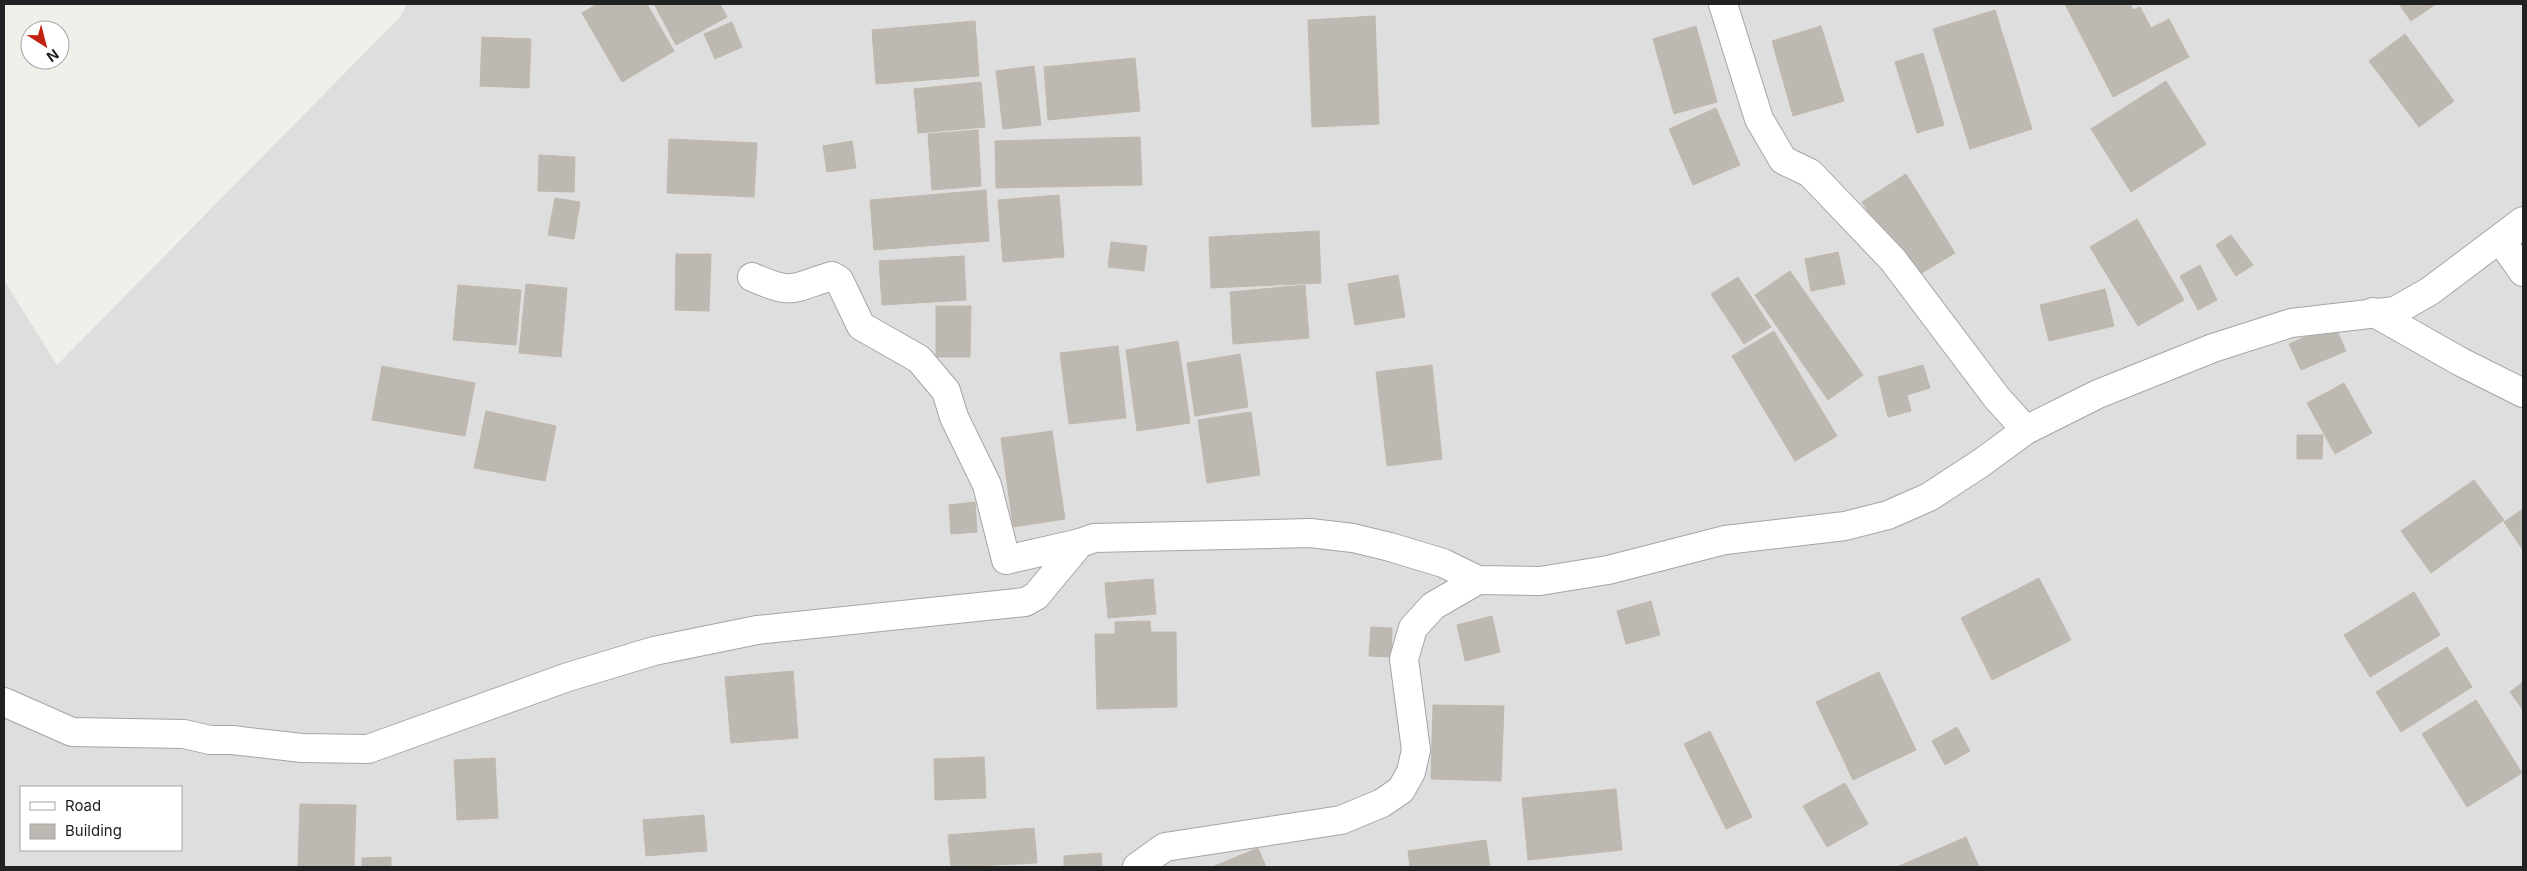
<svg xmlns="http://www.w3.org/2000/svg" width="2527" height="871" font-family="Inter,sans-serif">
<rect width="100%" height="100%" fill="#f1efe9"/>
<path fill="#dfdede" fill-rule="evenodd" d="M407,4H2523V867H4V280L57,365L400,17ZM21,787H181V850H21Z"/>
<g fill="#beb8b2" stroke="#c1b8ac">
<polygon points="597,4 647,4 674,51 622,82 582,13"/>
<polygon points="654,4 720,4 727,17 676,45"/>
<polygon points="2065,4 2130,4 2133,10 2140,7 2151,28 2169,19 2189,57 2113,97"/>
<polygon points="2399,4 2436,4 2411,21"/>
<polygon points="1995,10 2032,129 1970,149 1933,29"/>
<polygon points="1375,16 1379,124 1312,127 1308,20"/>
<polygon points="975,21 979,76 876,84 872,30"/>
<polygon points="732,22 742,47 715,59 704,34"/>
<polygon points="1696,26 1717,102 1674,114 1653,39"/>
<polygon points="1821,26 1844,101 1793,116 1772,41"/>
<polygon points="2405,34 2454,101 2419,127 2369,61"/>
<polygon points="482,37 531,39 529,88 480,86"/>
<polygon points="1923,53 1944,125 1917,133 1895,62"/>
<polygon points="1135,58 1140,111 1048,120 1044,67"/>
<polygon points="1034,66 1041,125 1003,129 996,71"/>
<polygon points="2166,81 2206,144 2131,192 2091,129"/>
<polygon points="981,82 985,127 918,133 914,89"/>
<polygon points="1716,108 1740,165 1693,185 1669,129"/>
<polygon points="978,130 981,186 932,190 928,134"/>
<polygon points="1140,137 1142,185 996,188 995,141"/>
<polygon points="669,139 757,143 754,197 667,193"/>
<polygon points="852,141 856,168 827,172 823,146"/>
<polygon points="539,155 575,157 574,192 538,191"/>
<polygon points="1906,174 1955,253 1910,280 1862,202"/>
<polygon points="986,190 989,241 874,250 870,200"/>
<polygon points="1059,195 1064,257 1003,262 998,200"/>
<polygon points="555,198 580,202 574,239 548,235"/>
<polygon points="2137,219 2184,300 2138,326 2090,247"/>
<polygon points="1319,231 1321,283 1211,288 1209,237"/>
<polygon points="2231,235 2253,265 2236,276 2216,245"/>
<polygon points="1111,242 1147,246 1144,271 1108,267"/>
<polygon points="1838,252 1845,284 1811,291 1805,259"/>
<polygon points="676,254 711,254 709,311 675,310"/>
<polygon points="964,256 966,300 882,305 879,261"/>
<polygon points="2200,265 2217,300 2198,310 2180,276"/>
<polygon points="1790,271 1863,375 1828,400 1755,295"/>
<polygon points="1398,275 1405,317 1355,325 1348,284"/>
<polygon points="1738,277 1771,327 1744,344 1711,294"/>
<polygon points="526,284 567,288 561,357 519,353"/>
<polygon points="458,285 521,290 516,345 453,340"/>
<polygon points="1305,285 1309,338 1233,344 1230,292"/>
<polygon points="2105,289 2114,326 2049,341 2040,305"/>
<polygon points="936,306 971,306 970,357 936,357"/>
<polygon points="2334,324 2346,351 2301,370 2289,344"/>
<polygon points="1774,331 1837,436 1795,461 1732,356"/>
<polygon points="1178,341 1190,423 1137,431 1126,350"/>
<polygon points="1118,346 1126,418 1069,424 1060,353"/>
<polygon points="1240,354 1248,407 1195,416 1187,363"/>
<polygon points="1432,365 1442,459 1387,466 1376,372"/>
<polygon points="1923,365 1930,388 1907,395 1911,411 1888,417 1878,377"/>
<polygon points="382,366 475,383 465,436 372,420"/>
<polygon points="2344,383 2372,433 2335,454 2307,403"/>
<polygon points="486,411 556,426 545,481 474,468"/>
<polygon points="1251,412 1260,475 1207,483 1198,420"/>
<polygon points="1052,431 1065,519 1013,527 1001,438"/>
<polygon points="2297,435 2323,435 2322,459 2297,459"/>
<polygon points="2474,480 2504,520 2431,573 2401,531"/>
<polygon points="975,502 977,532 951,534 949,505"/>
<polygon points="2523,509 2523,550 2504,522"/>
<polygon points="2039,578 2071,640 1992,680 1961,618"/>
<polygon points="1153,579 1156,614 1108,618 1105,583"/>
<polygon points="2414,592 2440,635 2370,677 2344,635"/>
<polygon points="1651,601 1660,635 1626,644 1617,611"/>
<polygon points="1492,616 1500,652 1465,661 1457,625"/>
<polygon points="1150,621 1151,632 1176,632 1177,707 1097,709 1095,634 1115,634 1115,622"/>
<polygon points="1371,627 1392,628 1391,657 1369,656"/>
<polygon points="2447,647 2472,687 2401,732 2376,692"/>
<polygon points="793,671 798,738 731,743 725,677"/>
<polygon points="1879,672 1916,750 1853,780 1816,702"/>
<polygon points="2523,682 2523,710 2510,692"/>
<polygon points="2476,700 2522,773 2467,807 2422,734"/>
<polygon points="1433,705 1504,706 1501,781 1431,779"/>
<polygon points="1957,727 1970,751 1945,765 1932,741"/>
<polygon points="1710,731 1752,817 1726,829 1684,744"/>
<polygon points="984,757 986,798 935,800 934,759"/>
<polygon points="495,758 498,818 457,820 454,760"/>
<polygon points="1845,783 1868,824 1827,847 1803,806"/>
<polygon points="1616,789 1622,850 1528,860 1522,798"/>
<polygon points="300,804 356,805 354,867 298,867"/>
<polygon points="704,815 707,851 646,856 643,820"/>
<polygon points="1034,828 1037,863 951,867 948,835"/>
<polygon points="1966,837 1979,867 1897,867"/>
<polygon points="1486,840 1490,867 1410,867 1408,851"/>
<polygon points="1258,848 1266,867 1212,867"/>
<polygon points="1101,853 1102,867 1064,867 1064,856"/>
<polygon points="391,857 391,867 362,867 362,858"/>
</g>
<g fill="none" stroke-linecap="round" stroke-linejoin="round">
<defs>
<g id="street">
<polyline points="1723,4 1759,119 1783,160 1810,173 1893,260 1997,398 2026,430"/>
<polyline points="2517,228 2502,242 2523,272"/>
<path d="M752,277C795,296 791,288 832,276L839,280L861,326L919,359L946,391L954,417L987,485L1006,560L1080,543"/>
<polyline points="2373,312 2461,362 2523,393"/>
<polyline points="4,702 72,732 184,734 210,740 232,740 302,748 368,749 568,677 654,651 757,630 1025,602 1036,596 1080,543 1094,538 1310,533 1353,538 1390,547 1443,563 1478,580 1540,581 1608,570 1725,540 1845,526 1888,515 1929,497 1981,463 2026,430 2098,394 2213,348 2291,323 2395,311 2430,291 2523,221"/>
<polyline points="1137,867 1165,847 1341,820 1382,803 1401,790 1411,772 1416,750 1404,659 1413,628 1433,606 1478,580"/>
</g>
</defs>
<use href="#street" stroke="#a5a5a5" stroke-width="30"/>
<use href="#street" stroke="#fff" stroke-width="28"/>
</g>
<rect width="2527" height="871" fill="none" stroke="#212121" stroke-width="10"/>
<rect x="20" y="786" width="162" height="65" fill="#ffffff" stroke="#a6a6a6"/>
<rect x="30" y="802" width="25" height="8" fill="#ffffff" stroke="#a6a6a6"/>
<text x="65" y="811" font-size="15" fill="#212121">Road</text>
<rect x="30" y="824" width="25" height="15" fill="#beb8b2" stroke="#a6a6a6"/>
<text x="65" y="836" font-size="15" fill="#212121">Building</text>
<g transform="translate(45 45) rotate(144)"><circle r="24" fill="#ffffff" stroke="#a6a6a6"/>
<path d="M0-4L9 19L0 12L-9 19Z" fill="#c12312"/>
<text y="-8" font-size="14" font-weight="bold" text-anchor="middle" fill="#212121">N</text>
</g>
</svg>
